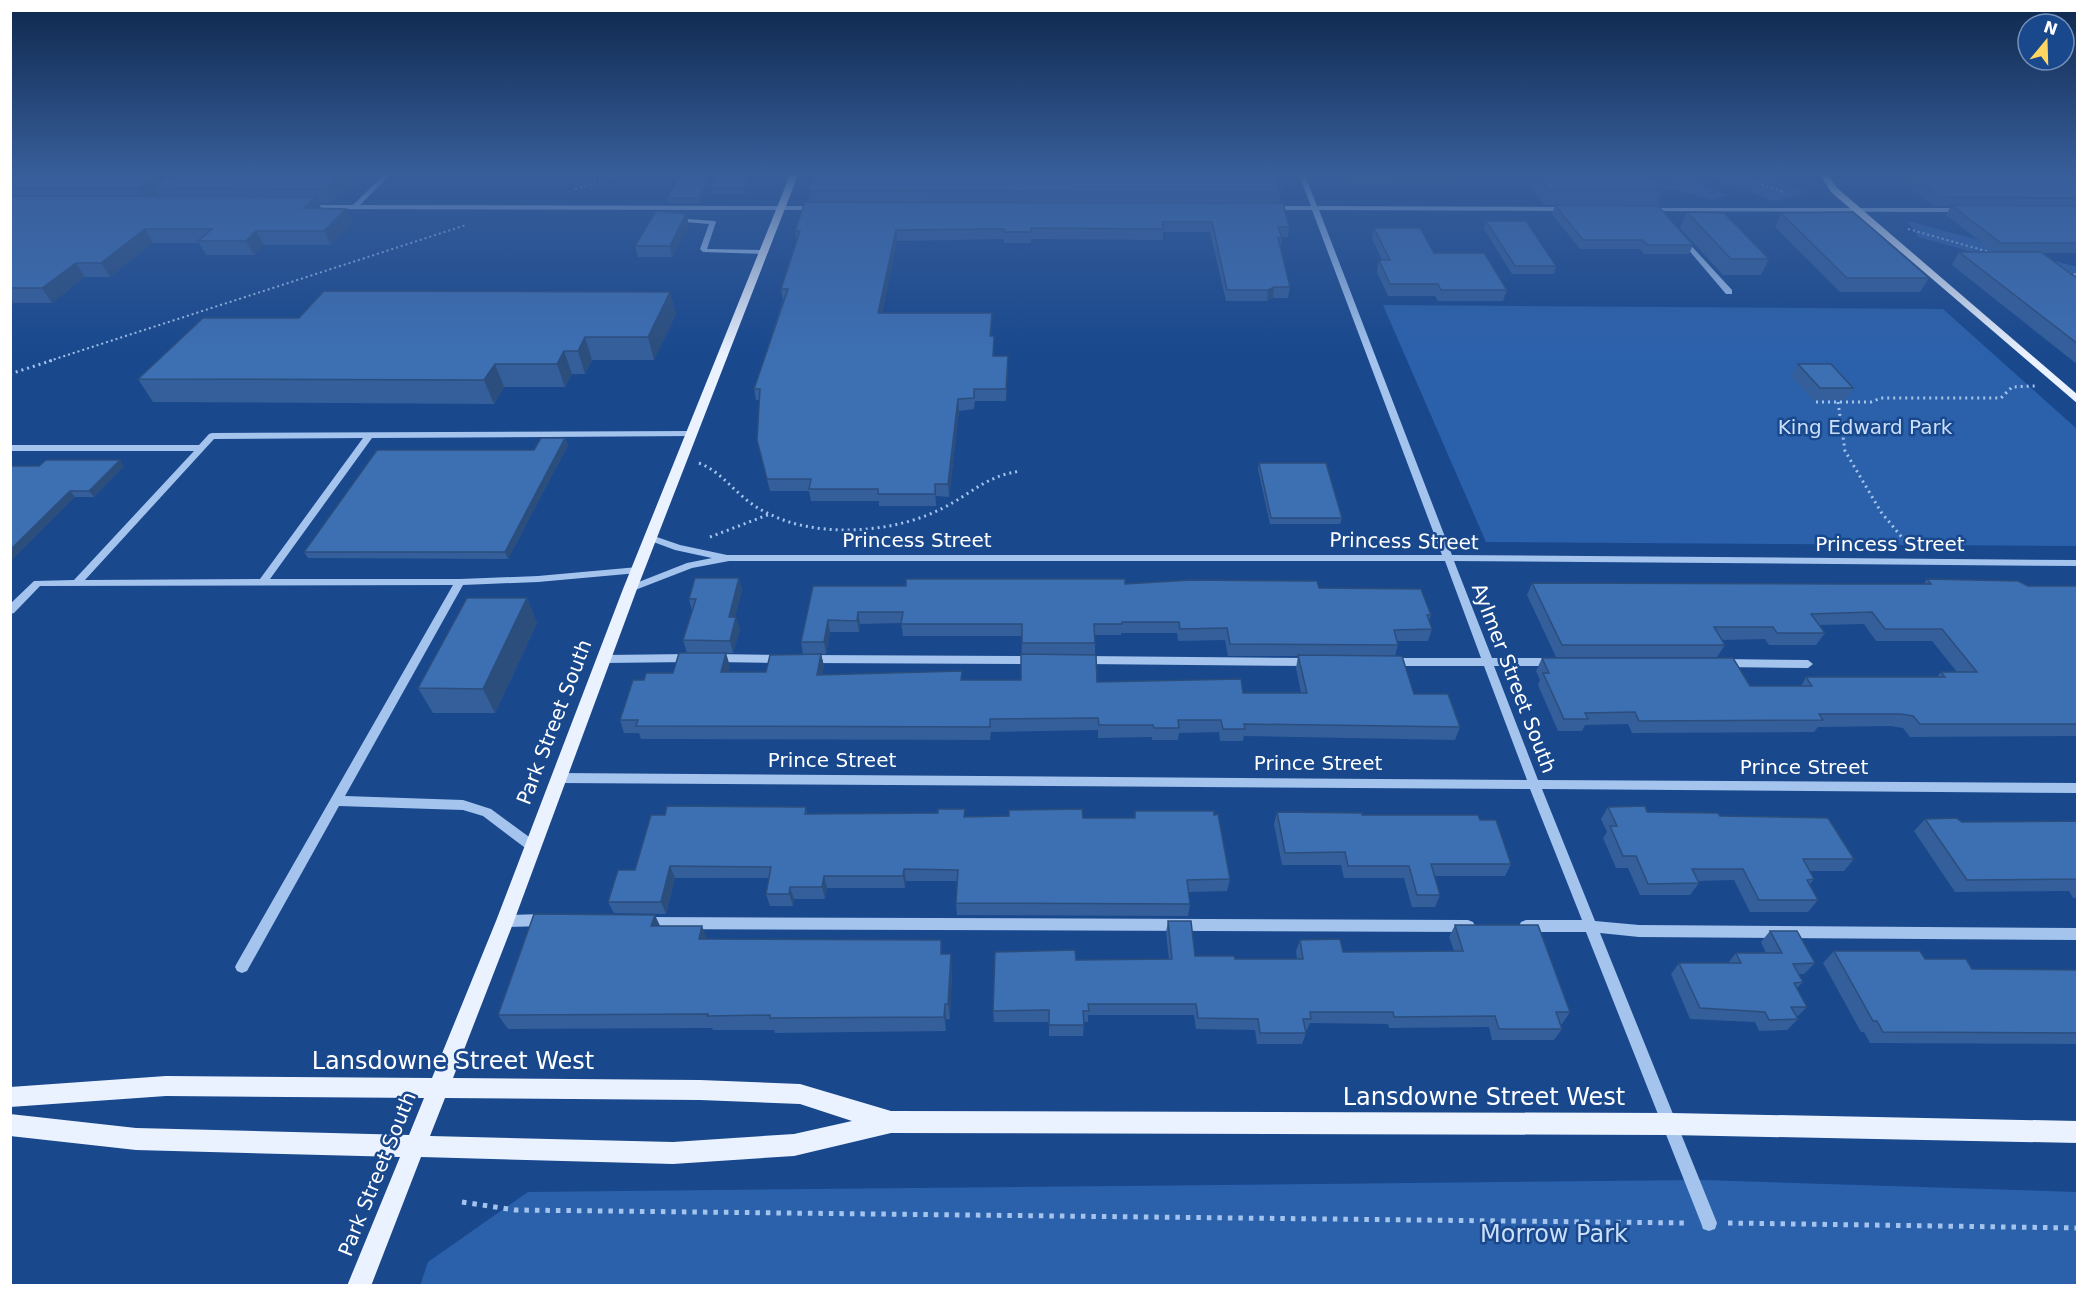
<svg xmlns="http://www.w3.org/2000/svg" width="2088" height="1296" font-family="'DejaVu Sans',sans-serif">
<rect width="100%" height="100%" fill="#19488d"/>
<g fill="#2b61ab">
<polygon points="1646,175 1669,184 1673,176 1682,176 1727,195 1711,200 1673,189 1655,192"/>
<polygon points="1703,175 1758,175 1806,192 1775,201"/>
<polygon points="1908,221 2077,267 2077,281 1918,237"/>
<polygon points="1383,305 1943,309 2077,429 2077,546 1486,542"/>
<polygon points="1703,1180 2077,1192 2077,1285 420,1286 428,1262 528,1192"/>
</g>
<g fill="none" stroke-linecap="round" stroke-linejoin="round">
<g stroke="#a4c4ee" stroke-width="2" stroke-dasharray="2 3" stroke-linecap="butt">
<polyline points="1733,175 1783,192"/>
<polyline points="575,189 620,175"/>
<polyline points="1908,229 1993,253"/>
<polyline points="2064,272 2078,275"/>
<polyline points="49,361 466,225"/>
</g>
<g stroke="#a4c4ee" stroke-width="3" stroke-dasharray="2 4" stroke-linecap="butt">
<polyline points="10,374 53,360"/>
<polyline points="1816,402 1871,402 1881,398 2001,398 2012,387 2035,386"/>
<polyline points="1838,402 1845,451 1881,512 1909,546"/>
<path d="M699,463C717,470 728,484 742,496C755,508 770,515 786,521C834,537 899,531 943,508C973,493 985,476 1021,471"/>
<polyline points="710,537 770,514"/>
</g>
<g stroke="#a4c4ee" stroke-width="5" stroke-dasharray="4.5 6" stroke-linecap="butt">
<polyline points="462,1202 515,1210 1688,1223"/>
<polyline points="1728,1223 2078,1228"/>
</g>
<g fill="#a4c4ee" fill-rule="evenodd">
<polygon points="384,175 390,175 360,205 817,206 820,208 817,210 308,209 305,207 308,205 353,205"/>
<polygon points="1299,175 1305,175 1317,206 1567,207 1570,209 1567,211 1319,210 1452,555 2078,560 2078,566 1454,561 1492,658 1554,658 1559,662 1554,666 1494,666 1538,780 2078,783 2078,793 1542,789 1595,921 1639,925 2078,928 2078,940 1639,937 1600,933 1717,1223 1715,1229 1709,1231 1703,1229 1701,1223 1586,932 1526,932 1521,930 1519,926 1521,922 1526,920 1582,920 1530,789 559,783 555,781 553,778 555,775 559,773 1527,780 1484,666 1390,666 1385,662 1390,658 1481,658 1445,561 729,561 692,568 630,592 625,589 626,587 687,563 712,558 675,550 648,540 646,538 651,535 680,545 727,555 1442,555 1312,210 1271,210 1268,208 1271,206 1311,206"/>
<polygon points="1649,208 1960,208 1963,210 1960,212 1647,211 1647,209"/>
<polygon points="675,218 715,221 716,222 707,249 764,250 767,252 764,254 703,252 700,249 709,224 673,221 673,219"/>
<polygon points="1681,239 1685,239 1732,290 1732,294 1726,294 1681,241"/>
<path d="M691,431L695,434L694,436L372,438L270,579H460L538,576L638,567L643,570L638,573L538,582L463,585L345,796L463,800L491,809L536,842L538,846L536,850L532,851L528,850L483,816L463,810L339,806L247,971L242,973L237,971L235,967L237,963L453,585L40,586L14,613L10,614V604L34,581L74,580L194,451H10V445H199L209,434L212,433ZM363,438L260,579L85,580L214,439Z"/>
<polygon points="690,654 695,658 690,662 604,663 599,659 604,655"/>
<polygon points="715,654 783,655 788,659 783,663 715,662 710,658"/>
<polygon points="808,655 1035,656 1040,660 1035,664 808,663 803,659"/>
<polygon points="1084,656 1311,658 1316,662 1311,666 1084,664 1079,660"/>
<polygon points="1723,659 1808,660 1813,664 1808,668 1723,667 1718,663"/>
<polygon points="544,914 549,916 551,920 549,924 544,926 505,927 500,925 498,921 500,917 505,915"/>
<polygon points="644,917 1468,920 1473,922 1475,926 1473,930 1468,932 644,929 639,927 637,923 639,919"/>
</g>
<g fill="#ebf2ff" fill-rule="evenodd">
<path d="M790,175H798L637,589L514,921L453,1078L700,1080L800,1084L891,1111L1671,1113L2078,1121V1143L1671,1135L891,1133L794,1156L673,1164L421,1157L371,1286H347L400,1157L136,1150L10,1136V1114L136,1128L409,1135L424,1098L166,1096L10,1107V1087L166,1076L432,1078L496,921L623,589ZM445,1098L700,1100L800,1104L852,1121L794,1134L673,1142L430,1136Z"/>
<polygon points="1820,175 1828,175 1837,188 2078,395 2078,404 1831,192"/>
</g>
</g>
<g fill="#345f9a" fill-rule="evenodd">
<polygon points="10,175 354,175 356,180 331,203 318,203 321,208 346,209 352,222 331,245 264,245 254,255 206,255 199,243 153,243 110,277 85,277 52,303 14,303 10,306"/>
<polygon points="680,175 714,175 700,203 668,203 667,198"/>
<polygon points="718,175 754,175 745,194 712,194 711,188"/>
<polygon points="1340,175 1455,175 1456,177 1454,184 1393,184 1393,187 1345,187"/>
<polygon points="1521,175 1649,175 1663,190 1657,206 1545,205"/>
<polygon points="1893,175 2078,175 2078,253 2042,253 2078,279 2078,365 1952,265 1959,252 1994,252 1946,215 1951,206 1935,206"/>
<polygon points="1284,177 1282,190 1280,190 1280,192 1279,203 1289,227 1288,237 1282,237 1281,248 1290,287 1288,298 1273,298 1267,301 1226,301 1210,232 1163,232 1163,240 1031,239 1031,243 1004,243 1004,239 897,241 882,313 992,313 991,336 994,347 994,356 1008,368 1006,401 975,401 974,409 959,411 949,497 936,496 936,506 879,506 879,501 811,501 809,491 770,491 757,440 759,400 756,400 754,389 783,300 781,289 797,242 795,231 810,202 808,191"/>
<polygon points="1555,205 1693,245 1689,254 1644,254 1640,249 1580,249 1552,214"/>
<polygon points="1687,212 1769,259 1761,275 1723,275 1680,228"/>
<polygon points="1781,213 1929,278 1920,292 1840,292 1775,227"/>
<polygon points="686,214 689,225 672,257 638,257 635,246"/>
<polygon points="1486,221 1556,266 1554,274 1512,274 1484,229"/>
<polygon points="1374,228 1434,253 1507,290 1503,301 1438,301 1435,296 1388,296 1377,272 1379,260 1382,260 1372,239"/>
<polygon points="676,314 654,360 592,360 585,374 572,374 565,387 504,387 494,404 153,402 138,379 299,318"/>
<polygon points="1798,364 1853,388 1846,400 1813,400 1791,376"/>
<polygon points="565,438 568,445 508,559 308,558 304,552 534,450"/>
<polygon points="1259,463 1342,518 1340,524 1270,524 1258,469"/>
<polygon points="10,466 124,466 94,497 75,497"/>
<polygon points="739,578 742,590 735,617 740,629 733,653 687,653 683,640 692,611 689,599"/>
<polygon points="1927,579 2028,586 2078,586 2078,736 1910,737 1903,728 1891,726 1818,727 1814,732 1632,733 1628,724 1585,725 1582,731 1558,731 1538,685 1540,680 1536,671 1542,658 1750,686 1801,686 1806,677 1937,677 1941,672 1957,672 1932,641 1876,641 1864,624 1819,625 1825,633 1816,645 1769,645 1765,639 1721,640 1725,645 1717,657 1556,657 1527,595 1532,583 1844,584 1924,584"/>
<path d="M1125,584L1319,588L1431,615L1429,620L1432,629L1428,641H1397L1398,645L1395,656L1414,694L1460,727L1455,740L1244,736L1243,741H1220L1219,732L1179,733L1178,740H1152V737L1098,738V730L991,732L990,740L641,739L639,733H624L620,720L644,680L673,673L730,666L728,672H766L819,654H803L801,642L813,586H906ZM901,623L903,636H1022L1021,680H962L822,675L824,666L821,654H826L830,632H859L860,624ZM1121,633H1177L1178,641L1225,640L1228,656H1298L1296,668L1301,693H1243L1097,682L1095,655V635H1121Z"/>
<polygon points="527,598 537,623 495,713 433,713 418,688"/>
<polygon points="806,807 807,814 1083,818 1134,818 1135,811 1214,815 1230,879 1227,891 1188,892 1190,904 1188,916 957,915 956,903 957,881 906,881 905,888 827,888 825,899 794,899 793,906 770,906 766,894 769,878 675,878 666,914 614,913 608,902 635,870"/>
<polygon points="1608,807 1647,812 1720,816 1854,859 1844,871 1809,871 1814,879 1810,884 1818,900 1808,912 1750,912 1734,880 1698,881 1699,883 1690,895 1640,895 1628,868 1616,868 1603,838 1607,832 1601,819"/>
<polygon points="1277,812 1480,820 1511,864 1505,876 1434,876 1440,895 1435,907 1412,907 1404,878 1344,878 1341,865 1282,865 1274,824"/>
<polygon points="1925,819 1962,822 2078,821 2078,898 2073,898 2069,891 1955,892 1914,831"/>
<polygon points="1168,921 1195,956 1235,959 1297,959 1296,951 1300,940 1343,952 1454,951 1449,937 1455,925 1570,1012 1562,1024 1560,1024 1562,1029 1554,1040 1492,1040 1489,1027 1389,1028 1388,1024 1310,1023 1307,1030 1305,1030 1306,1033 1302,1044 1257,1044 1255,1030 1196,1029 1194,1015 1088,1015 1088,1022 1084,1022 1083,1036 1049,1036 1049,1022 994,1022 993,1011 1076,960 1169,960 1166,932"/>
<polygon points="660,926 707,939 943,954 952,969 950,1019 946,1019 946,1031 775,1033 774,1030 713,1030 712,1028 508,1029 498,1015"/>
<polygon points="1770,931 1815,963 1804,974 1798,974 1803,982 1797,988 1807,1007 1797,1017 1798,1019 1787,1030 1759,1031 1755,1022 1690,1019 1671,974 1679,963 1728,963 1736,953 1766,953 1761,942"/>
<polygon points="1834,951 1925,959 1972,969 2078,970 2078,1044 1870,1043 1864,1032 1861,1032 1823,963"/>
</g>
<g fill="#2b4e7d">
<polygon points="157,175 183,175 155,188 158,194 147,202 139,188"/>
<polygon points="340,175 354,175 356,180 331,203 325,189"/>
<polygon points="711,175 714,175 700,203 699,198"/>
<polygon points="751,175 754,175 745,194 744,188"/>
<polygon points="316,197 322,211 304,208"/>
<polygon points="346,209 352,222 331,245 324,231"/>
<polygon points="686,214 689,225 672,257 670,246"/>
<polygon points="145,229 153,243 110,277 101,263"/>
<polygon points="896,230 897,241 880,324 878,313"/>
<polygon points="256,231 264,245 254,255 246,241"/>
<polygon points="76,263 85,277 52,303 42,288"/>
<polygon points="1274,287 1273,298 1267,301 1268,290"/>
<polygon points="670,292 676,314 654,360 648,337"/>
<polygon points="10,297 14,303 10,306"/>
<polygon points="992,313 992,324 990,347 990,336"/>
<polygon points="585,337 592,360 585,374 578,351"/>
<polygon points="564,351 572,374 565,387 557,364"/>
<polygon points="1008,356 1008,368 1006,401 1006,389"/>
<polygon points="495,364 504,387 494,404 484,380"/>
<polygon points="958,399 959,411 949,497 948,484"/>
<polygon points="565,438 568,445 508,559 505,552"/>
<polygon points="120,460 124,466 94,497 89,491"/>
<polygon points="935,484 936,496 936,506 935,494"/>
<polygon points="70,491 75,497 10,562 10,550"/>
<polygon points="739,578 742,590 732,629 729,617"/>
<polygon points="527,598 537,623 495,713 483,689"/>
<polygon points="858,612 860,624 859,632 857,621"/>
<polygon points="736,617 740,629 733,653 730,641"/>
<polygon points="828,620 830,632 826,654 824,642"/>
<polygon points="726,653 730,666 725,684 721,672"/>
<polygon points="821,654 824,666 820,687 817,675"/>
<polygon points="670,866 675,878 666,914 661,902"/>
<polygon points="904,869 906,881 905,888 903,876"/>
<polygon points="824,876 827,888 825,899 822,887"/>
<polygon points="790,887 794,899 793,906 789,894"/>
<polygon points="655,915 662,930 651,926"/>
<polygon points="702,926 708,941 699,939"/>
<polygon points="951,954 952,969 950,1019 948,1004"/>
<polygon points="945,1004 946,1019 946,1031 944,1017"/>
</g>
<g fill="#3d6fb3" stroke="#2b4e7d" stroke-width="1.5">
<polygon points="10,175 157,175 139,188 10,188"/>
<polygon points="171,175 340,175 325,189 155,188"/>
<polygon points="680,175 711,175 699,198 667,198"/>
<polygon points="718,175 751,175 744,188 711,188"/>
<polygon points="814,175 1283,175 1284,177 1275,177 1280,192 808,191"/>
<polygon points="1344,175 1455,175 1456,177 1392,177 1394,180 1346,180"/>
<polygon points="1538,175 1649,175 1663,190 1550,190"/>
<polygon points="1910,175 2078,175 2078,198 1940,197"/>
<polygon points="10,196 316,197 304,208 346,209 324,231 256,231 246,241 198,241 212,229 145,229 101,263 76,263 42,288 10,288"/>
<polygon points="805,202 1283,203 1289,227 1278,227 1282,238 1278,238 1290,287 1274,287 1268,290 1227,290 1212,222 1162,222 1163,229 1031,228 1031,232 1004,232 1004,229 896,230 878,313 992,313 990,336 994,336 993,356 1008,356 1006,389 974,389 974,398 958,399 948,484 935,484 935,494 878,494 878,489 809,489 811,479 767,479 757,440 760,389 754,389 788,289 781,289 800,231 795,231"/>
<polygon points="1555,205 1658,206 1693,245 1647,245 1643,240 1583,240"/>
<polygon points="1951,205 2078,206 2078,243 2001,243"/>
<polygon points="656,211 686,214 670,246 635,246"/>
<polygon points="1687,212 1724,213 1769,259 1731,259"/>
<polygon points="1853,212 1929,278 1847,278 1781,213"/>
<polygon points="1486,221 1526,221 1556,266 1515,266"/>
<polygon points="1374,228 1420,228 1434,253 1484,253 1507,290 1441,290 1438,284 1390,284 1379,260 1390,260"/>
<polygon points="1959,252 2041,252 2078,279 2078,344"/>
<polygon points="324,291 670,292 648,337 585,337 578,351 564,351 557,364 495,364 484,380 138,379 203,318 299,318"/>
<polygon points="1798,364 1831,364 1853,388 1820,388"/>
<polygon points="541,438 565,438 505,552 304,552 377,450 534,450"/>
<polygon points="46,460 120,460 89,491 70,491 10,550 10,466 39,466"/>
<polygon points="1259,463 1326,463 1342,518 1271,518"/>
<polygon points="695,578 739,578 729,617 736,617 730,641 683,640 696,599 689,599"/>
<polygon points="906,579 1125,579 1125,584 1191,580 1317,581 1319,588 1421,589 1431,615 1427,615 1432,629 1394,630 1398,645 1230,644 1227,628 1180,629 1179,622 1122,622 1122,624 1094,624 1095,643 1022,643 1022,624 901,624 903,612 858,612 857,621 828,620 824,642 801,642 813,586 906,586"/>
<polygon points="1927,579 2018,581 2028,586 2078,586 2078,724 1920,724 1913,716 1901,714 1819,714 1823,720 1639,721 1635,712 1585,713 1588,719 1564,719 1543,673 1549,673 1542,658 1733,658 1750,686 1812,686 1806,677 1945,677 1941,672 1977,672 1942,629 1885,629 1872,612 1811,614 1825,633 1777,633 1773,627 1714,627 1725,645 1562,645 1532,583 1844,584 1931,584"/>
<polygon points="467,598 527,598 483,689 418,688"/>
<polygon points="679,653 726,653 721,672 766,672 770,655 821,654 817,675 962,671 961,680 1021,680 1021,654 1096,655 1097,682 1241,679 1243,693 1307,693 1298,655 1402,656 1414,694 1448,694 1460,727 1244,724 1245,729 1223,729 1221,720 1178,720 1179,728 1154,728 1153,725 1099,725 1098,718 990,719 990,727 636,726 638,720 620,720 633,680 644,680 646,673 673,673"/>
<polygon points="667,806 806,807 805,814 938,813 938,809 965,809 964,817 1009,816 1009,810 1082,809 1083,818 1135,818 1135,811 1214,811 1214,815 1218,814 1230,879 1187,880 1190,904 956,903 958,870 904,869 903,876 824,876 822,887 790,887 789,894 766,894 771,867 670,866 661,902 608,902 618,870 635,870 651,815 665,815"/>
<polygon points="1645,806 1647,812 1718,813 1720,816 1828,818 1854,859 1803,859 1814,879 1807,880 1818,900 1759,900 1743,869 1692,869 1699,883 1648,884 1636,856 1623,856 1610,826 1617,826 1608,807"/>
<polygon points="1277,812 1362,813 1362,815 1478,815 1480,820 1496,820 1511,864 1431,864 1440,895 1417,895 1409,866 1348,866 1345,852 1285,853"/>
<polygon points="1956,818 1962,822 2078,821 2078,879 1967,880 1925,819"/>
<polygon points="534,914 655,915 651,926 702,926 699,939 941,940 941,954 951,954 948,1004 945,1004 944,1017 770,1018 770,1015 707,1016 708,1014 498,1015"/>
<polygon points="1168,921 1191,921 1195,956 1234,956 1235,959 1303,959 1300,940 1340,939 1343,952 1463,951 1455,925 1538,925 1570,1012 1556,1012 1562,1029 1499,1029 1495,1016 1394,1017 1393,1012 1310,1012 1311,1019 1303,1019 1306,1033 1260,1033 1258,1019 1198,1018 1196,1004 1088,1004 1089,1011 1083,1011 1084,1025 1049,1025 1049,1010 993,1011 995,952 1075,950 1076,960 1172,959"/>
<polygon points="1770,931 1797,931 1815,963 1793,964 1803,982 1794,983 1807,1007 1791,1007 1798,1019 1769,1020 1765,1012 1700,1008 1679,963 1741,963 1736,953 1782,953"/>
<polygon points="1834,951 1920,951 1925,959 1966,959 1972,969 2078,970 2078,1033 1883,1032 1877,1021 1873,1021"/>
</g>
<linearGradient id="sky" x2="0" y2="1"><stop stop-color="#0e284e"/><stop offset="0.49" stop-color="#385e9a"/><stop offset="1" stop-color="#385e9a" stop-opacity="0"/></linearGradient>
<rect width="2088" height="356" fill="url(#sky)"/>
<g text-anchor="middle" stroke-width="5" stroke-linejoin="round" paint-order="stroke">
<g font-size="20" fill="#cadffa" stroke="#19488d">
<text x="1865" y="434">King Edward Park</text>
</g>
<g font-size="20" fill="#fff" stroke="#19488d">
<text x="917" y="547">Princess Street</text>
<text transform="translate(1404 541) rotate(1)" y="7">Princess Street</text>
<text x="1890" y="551">Princess Street</text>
<text transform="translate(1514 678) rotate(69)" y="7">Aylmer Street South</text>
<text transform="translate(554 722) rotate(-69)" y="7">Park Street South</text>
<text x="832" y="767">Prince Street</text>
<text x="1318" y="770">Prince Street</text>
<text x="1804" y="774">Prince Street</text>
<text transform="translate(377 1174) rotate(-68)" y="7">Park Street South</text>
</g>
<g font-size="24" fill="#fff" stroke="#19488d">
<text x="453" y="1069">Lansdowne Street West</text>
<text x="1484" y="1105">Lansdowne Street West</text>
</g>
<g font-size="24" fill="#cadffa" stroke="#19488d">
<text x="1554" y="1242">Morrow Park</text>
</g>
</g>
<rect width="2088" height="1296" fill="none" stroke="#ffffff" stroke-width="24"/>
<g transform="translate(2046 42) rotate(19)"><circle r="28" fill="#19488d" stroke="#7591bb" stroke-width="1.5"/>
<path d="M0-4.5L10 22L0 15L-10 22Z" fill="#ffd661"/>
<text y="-9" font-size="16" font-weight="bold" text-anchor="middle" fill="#ffffff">N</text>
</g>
</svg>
